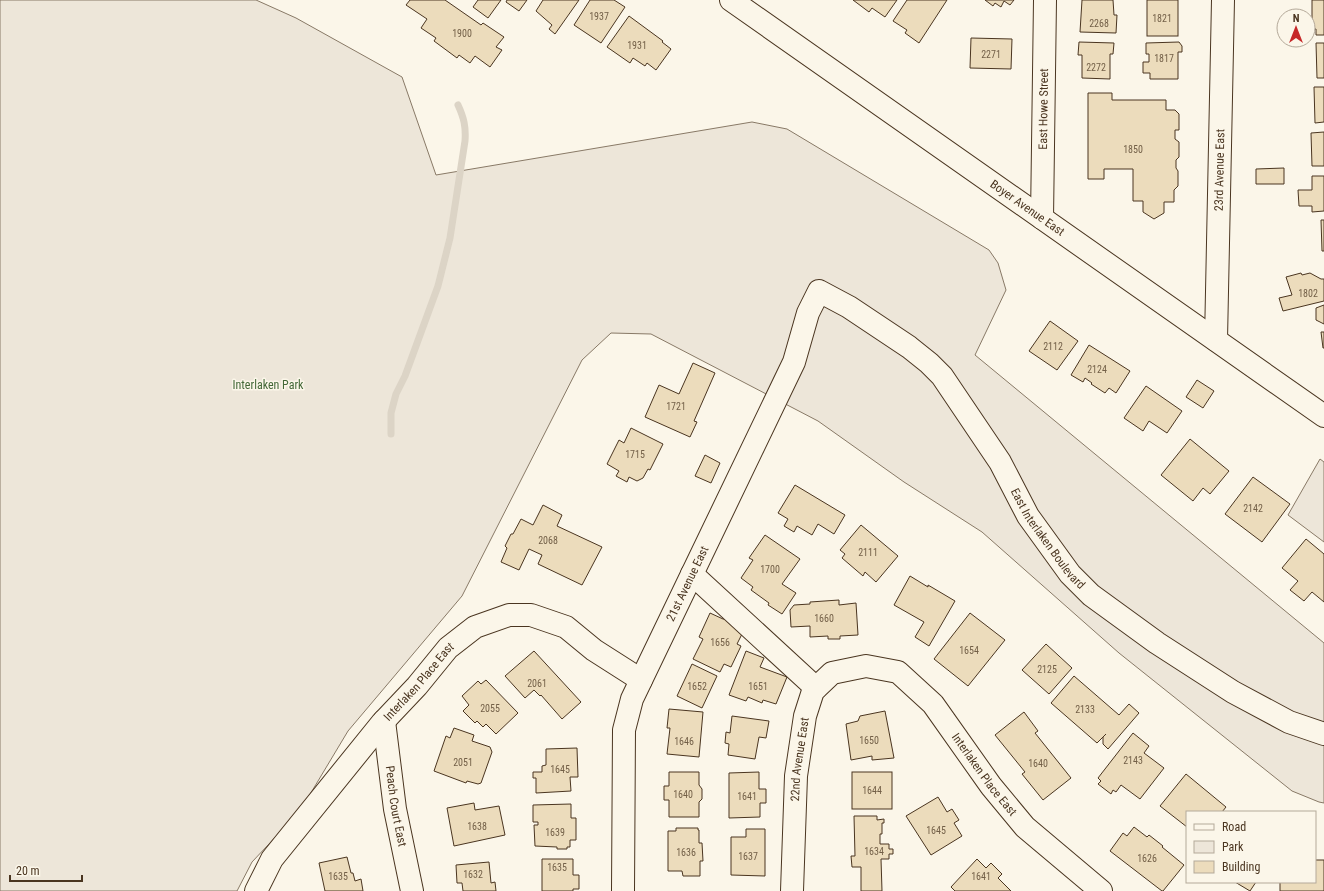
<svg xmlns="http://www.w3.org/2000/svg" width="1324" height="891" font-family="'Roboto Condensed',sans-serif">
<rect width="100%" height="100%" fill="#fbf6e9"/>
<g fill="#ede6d9" stroke="#887966">
<polygon points="0,0 256,0 296,18 402,77 436,175 752,122 787,129 989,250 998,263 1006,290 975,355 1324,643 1324,803 1319,802 1292,791 1119,653 982,532 904,482 818,421 651,334 611,333 582,360 462,596 348,731 300,811 252,862 237,891 0,891"/>
<polygon points="1320,459 1324,462 1324,542 1288,515"/>
</g>
<g fill="none" stroke-linecap="round" stroke-linejoin="round">
<path stroke="#dcd4c6" stroke-width="7" d="M391,434V413L396,394L405,376L438,286L450,238L465,141C466,127 464,118 458,105"/>
</g>
<g fill="#ecdcbc" stroke="#4a3520">
<polygon points="410,0 445,0 481,25 483,23 504,37 496,47 502,50 490,67 475,56 470,63 459,55 457,58 434,41 436,38 421,28 427,19 406,5"/>
<polygon points="478,0 501,0 488,18 473,7"/>
<polygon points="507,0 527,0 519,11 506,2"/>
<polygon points="543,0 579,0 555,34 549,29 552,25 536,11"/>
<polygon points="590,0 614,0 625,7 601,43 574,25"/>
<polygon points="853,0 897,0 885,17 872,8 869,12"/>
<polygon points="907,0 947,0 919,43 905,33 907,30 893,21"/>
<polygon points="985,0 1014,0 1010,5 1004,1 1001,7 995,3 993,6"/>
<polygon points="1082,0 1113,0 1114,15 1117,15 1116,33 1080,32"/>
<rect x="1147" y="0" width="31" height="36"/>
<polygon points="1312,0 1324,0 1324,35 1316,35 1316,29 1312,29"/>
<polygon points="629,16 663,41 662,42 671,49 656,70 647,63 645,66 633,58 630,63 607,47"/>
<polygon points="971,38 1012,39 1011,69 970,68"/>
<polygon points="1079,42 1114,43 1113,54 1110,54 1110,79 1082,78 1082,55 1078,55"/>
<polygon points="1179,42 1182,46 1182,52 1178,52 1178,79 1150,79 1150,73 1143,73 1143,62 1149,62 1149,54 1146,54 1146,43"/>
<polygon points="1316,43 1324,43 1324,78 1317,78"/>
<polygon points="1314,87 1324,87 1324,122 1315,123"/>
<polygon points="1088,93 1112,93 1112,100 1166,100 1166,110 1175,110 1179,114 1179,130 1175,130 1175,139 1179,142 1179,157 1176,160 1176,168 1178,171 1178,186 1174,190 1174,202 1164,202 1164,213 1154,219 1143,212 1143,201 1133,201 1133,169 1104,169 1104,179 1088,179"/>
<polygon points="1324,132 1324,166 1312,166 1311,133"/>
<polygon points="1284,168 1284,184 1256,184 1256,169"/>
<polygon points="1312,176 1324,176 1324,211 1312,212 1312,206 1299,206 1298,190 1312,190"/>
<polygon points="1321,220 1324,220 1324,251 1322,251"/>
<polygon points="1301,273 1302,275 1310,273 1321,279 1324,279 1324,301 1283,311 1279,298 1292,295 1286,277"/>
<polygon points="1324,305 1324,324 1316,320 1316,308"/>
<polygon points="1050,321 1078,341 1057,370 1029,351"/>
<polygon points="1321,332 1324,332 1324,348 1323,348"/>
<polygon points="1089,345 1130,371 1116,393 1109,388 1105,393 1091,384 1092,383 1085,378 1083,382 1071,375"/>
<polygon points="693,363 715,373 694,421 697,422 690,437 645,417 659,385 679,394"/>
<polygon points="1197,380 1214,391 1203,408 1186,397"/>
<polygon points="1146,386 1182,411 1167,433 1149,421 1143,431 1124,418"/>
<polygon points="631,428 663,444 650,470 648,469 643,478 637,481 629,477 627,482 616,476 619,471 607,464 619,440 624,443"/>
<polygon points="1190,439 1229,471 1210,494 1203,488 1193,501 1161,475"/>
<polygon points="705,455 720,463 711,483 695,476"/>
<polygon points="1253,477 1290,504 1262,542 1225,514"/>
<polygon points="795,485 845,515 834,534 818,524 812,535 797,526 794,532 784,526 788,519 778,513"/>
<polygon points="543,505 562,515 557,526 602,547 582,585 538,564 542,555 529,549 519,570 501,562 507,548 505,546 511,534 513,534 521,519 533,525"/>
<polygon points="861,525 898,556 876,582 865,572 863,576 842,558 845,554 840,550"/>
<polygon points="765,535 800,559 782,584 796,593 782,614 768,605 769,603 751,590 753,587 741,578 753,560 749,558"/>
<polygon points="1306,539 1324,554 1324,602 1312,592 1304,601 1290,590 1298,581 1282,568"/>
<polygon points="910,576 928,587 928,585 955,601 929,646 915,637 924,622 894,605"/>
<polygon points="839,600 839,605 856,603 858,635 840,636 840,639 828,639 828,636 810,637 810,626 791,627 790,610 794,605 810,604 810,602"/>
<polygon points="710,613 723,619 726,619 744,630 737,644 741,646 731,667 724,664 720,672 693,659 703,639 699,637"/>
<polygon points="970,613 1005,640 968,686 934,659"/>
<polygon points="1046,644 1072,668 1049,694 1022,670"/>
<polygon points="534,651 581,702 562,719 541,695 540,696 534,690 525,698 505,676"/>
<polygon points="746,651 764,658 760,667 787,677 776,704 763,700 762,703 748,697 746,701 729,695"/>
<polygon points="692,664 717,676 702,708 677,696"/>
<polygon points="1074,676 1119,715 1129,704 1139,713 1108,749 1103,744 1103,737 1106,734 1097,743 1051,703"/>
<polygon points="486,680 518,713 496,734 486,724 483,727 477,721 475,723 463,711 469,705 462,696 478,681 481,684"/>
<polygon points="669,709 703,712 699,757 667,754 670,728 667,728"/>
<polygon points="885,711 894,758 872,760 872,756 851,760 846,724 858,721 860,716"/>
<polygon points="1024,712 1038,731 1035,733 1071,778 1043,800 1022,774 1025,772 995,735"/>
<polygon points="732,716 769,721 766,738 759,737 755,759 728,755 729,744 725,743 726,732 730,733"/>
<polygon points="454,728 474,735 472,741 490,747 492,752 481,783 478,784 467,781 466,783 434,771 446,736 450,738"/>
<polygon points="1133,733 1149,746 1144,753 1164,768 1140,799 1121,785 1116,792 1113,790 1111,794 1098,784 1101,781 1098,778"/>
<polygon points="577,748 578,777 570,777 571,791 536,793 536,778 533,778 533,772 542,772 542,766 546,765 546,749"/>
<polygon points="669,772 699,772 699,785 702,789 702,799 699,802 699,817 669,817 669,800 664,800 664,786 669,786"/>
<polygon points="759,772 759,789 766,789 766,803 760,803 760,817 729,818 729,773"/>
<rect x="852" y="772" width="40" height="37"/>
<polygon points="1186,774 1226,807 1222,812 1187,812 1187,827 1160,806"/>
<polygon points="938,797 947,812 952,809 959,820 954,823 962,836 931,855 906,816"/>
<polygon points="474,803 475,810 499,806 505,835 454,846 447,808"/>
<polygon points="571,804 571,818 576,818 576,840 570,840 570,847 567,847 567,849 557,849 557,847 535,846 534,825 538,825 538,822 533,822 533,805"/>
<polygon points="854,816 877,816 877,820 884,819 884,823 882,823 882,834 880,834 880,844 889,844 889,849 893,849 893,854 889,854 889,859 881,859 882,891 861,891 861,867 852,867 851,856 855,856"/>
<polygon points="1134,827 1147,837 1149,835 1163,846 1162,847 1184,865 1163,891 1162,891 1110,851 1123,833 1127,836"/>
<polygon points="676,828 698,828 698,830 699,830 699,843 702,843 703,861 700,861 700,876 683,876 682,871 668,871 668,831 676,831"/>
<polygon points="746,829 765,829 765,876 731,875 731,837 746,837"/>
<polygon points="347,857 351,873 353,873 355,881 361,879 363,891 325,891 319,863"/>
<polygon points="542,859 573,859 573,875 579,875 579,889 573,889 573,891 542,891"/>
<polygon points="977,859 986,868 991,863 1002,874 998,878 1011,891 955,891 951,887"/>
<polygon points="1315,860 1324,860 1324,891 1280,891 1280,882 1315,882"/>
<polygon points="489,862 491,883 495,882 496,891 463,891 462,883 457,883 456,865"/>
<polygon points="1235,882 1256,882 1250,891"/>
</g>
<g fill="none" stroke-linecap="round" stroke-linejoin="round">
<defs>
<g id="minor">
<path id="s1" d="M731,0L1324,416"/>
<path id="s2" d="M1042,218L1045,0"/>
<path id="s3" d="M1216,340L1223,0"/>
<polyline points="692,574 816,688"/>
<path id="s4" d="M384,721L395,809L412,891"/>
<path id="s5" d="M256,891L272,859L382,723L417,686L448,648L475,627L509,615H531L566,627L594,650L641,680"/>
<path id="s6" d="M623,891L624,730L632,699L794,362L808,313L819,291L849,307L909,347L929,363L942,376L1000,462L1028,516L1070,574L1091,595L1157,643L1233,692L1289,722L1324,734"/>
<path id="s7" d="M792,891L796,776L805,716L813,691L832,673L866,666L898,672L933,704L991,786L1025,827L1101,891"/>
</g>
</defs>
<use href="#minor" stroke="#4a3520" stroke-width="24"/>
<use href="#minor" stroke="#fbf6e9" stroke-width="22"/>
</g>
<g text-anchor="middle" stroke-width="3" stroke-linejoin="round" paint-order="stroke">
<g font-size="10" fill="#725f47">
<text x="599" y="20">1937</text>
<text x="1162" y="22">1821</text>
<text x="1099" y="27">2268</text>
<text x="462" y="37">1900</text>
<text x="637" y="49">1931</text>
<text x="991" y="58">2271</text>
<text x="1164" y="62">1817</text>
<text x="1096" y="71">2272</text>
<text x="1133" y="153">1850</text>
<text x="1308" y="297">1802</text>
<text x="1053" y="350">2112</text>
<text x="1097" y="373">2124</text>
<text x="676" y="410">1721</text>
<text x="635" y="458">1715</text>
<text x="1253" y="512">2142</text>
<text x="548" y="544">2068</text>
<text x="868" y="556">2111</text>
<text x="770" y="573">1700</text>
<text x="824" y="622">1660</text>
<text x="720" y="646">1656</text>
<text x="969" y="654">1654</text>
<text x="1047" y="673">2125</text>
<text x="537" y="687">2061</text>
<text x="697" y="690">1652</text>
<text x="758" y="690">1651</text>
<text x="490" y="712">2055</text>
<text x="1085" y="713">2133</text>
<text x="869" y="744">1650</text>
<text x="684" y="745">1646</text>
<text x="1133" y="764">2143</text>
<text x="463" y="766">2051</text>
<text x="1038" y="767">1640</text>
<text x="560" y="773">1645</text>
<text x="872" y="794">1644</text>
<text x="683" y="798">1640</text>
<text x="747" y="800">1641</text>
<text x="477" y="830">1638</text>
<text x="936" y="834">1645</text>
<text x="555" y="836">1639</text>
<text x="874" y="855">1634</text>
<text x="686" y="856">1636</text>
<text x="748" y="860">1637</text>
<text x="1147" y="862">1626</text>
<text x="557" y="871">1635</text>
<text x="473" y="878">1632</text>
<text x="338" y="880">1635</text>
<text x="981" y="880">1641</text>
</g>
<g font-size="12" fill="#4a3520" stroke="#fbf6e9">
<text dy="4" stroke="none"><textPath href="#s2" startOffset="109">East Howe Street</textPath></text>
<text dy="4" stroke="none"><textPath href="#s3" startOffset="170">23rd Avenue East</textPath></text>
<text dy="4" stroke="none"><textPath href="#s1" startOffset="362">Boyer Avenue East</textPath></text>
<text dy="4" stroke="none"><textPath href="#s6" startOffset="987">East Interlaken Boulevard</textPath></text>
<text dy="4" stroke="none"><textPath href="#s6" startOffset="321">21st Avenue East</textPath></text>
<text dy="4" stroke="none"><textPath href="#s5" startOffset="266">Interlaken Place East</textPath></text>
<text dy="4" stroke="none"><textPath href="#s7" startOffset="132">22nd Avenue East</textPath></text>
<text dy="4" stroke="none"><textPath href="#s7" startOffset="430">Interlaken Place East</textPath></text>
<text dy="4" stroke="none"><textPath href="#s4" startOffset="86">Peach Court East</textPath></text>
</g>
<g font-size="12" fill="#436837" stroke="#fbf6e9">
<text x="268" y="389">Interlaken Park</text>
</g>
</g>
<rect x="1186" y="811" width="130" height="72" fill="#fbf6e9" stroke="#b4a999"/>
<rect x="1194" y="824" width="20" height="6" fill="#fbf6e9" stroke="#b4a999"/>
<text x="1222" y="831" font-size="12" fill="#4a3520">Road</text>
<rect x="1194" y="841" width="20" height="12" fill="#ede6d9" stroke="#b4a999"/>
<text x="1222" y="851" font-size="12" fill="#4a3520">Park</text>
<rect x="1194" y="861" width="20" height="12" fill="#ecdcbc" stroke="#b4a999"/>
<text x="1222" y="871" font-size="12" fill="#4a3520">Building</text>
<g transform="translate(1296 28)"><circle r="19" fill="#fbf6e9" stroke="#b4a999"/>
<path d="M0-3L7 15L0 10L-7 15Z" fill="#c62828"/>
<text y="-6" font-size="11" font-weight="bold" text-anchor="middle" fill="#4a3520">N</text>
</g>
<path d="M10 875v6h72v-6" fill="none" stroke="#4a3520" stroke-width="2"/>
<text x="16" y="875" font-size="12" fill="#4a3520" stroke="#fbf6e9" stroke-width="3" paint-order="stroke">20 m</text>
</svg>
